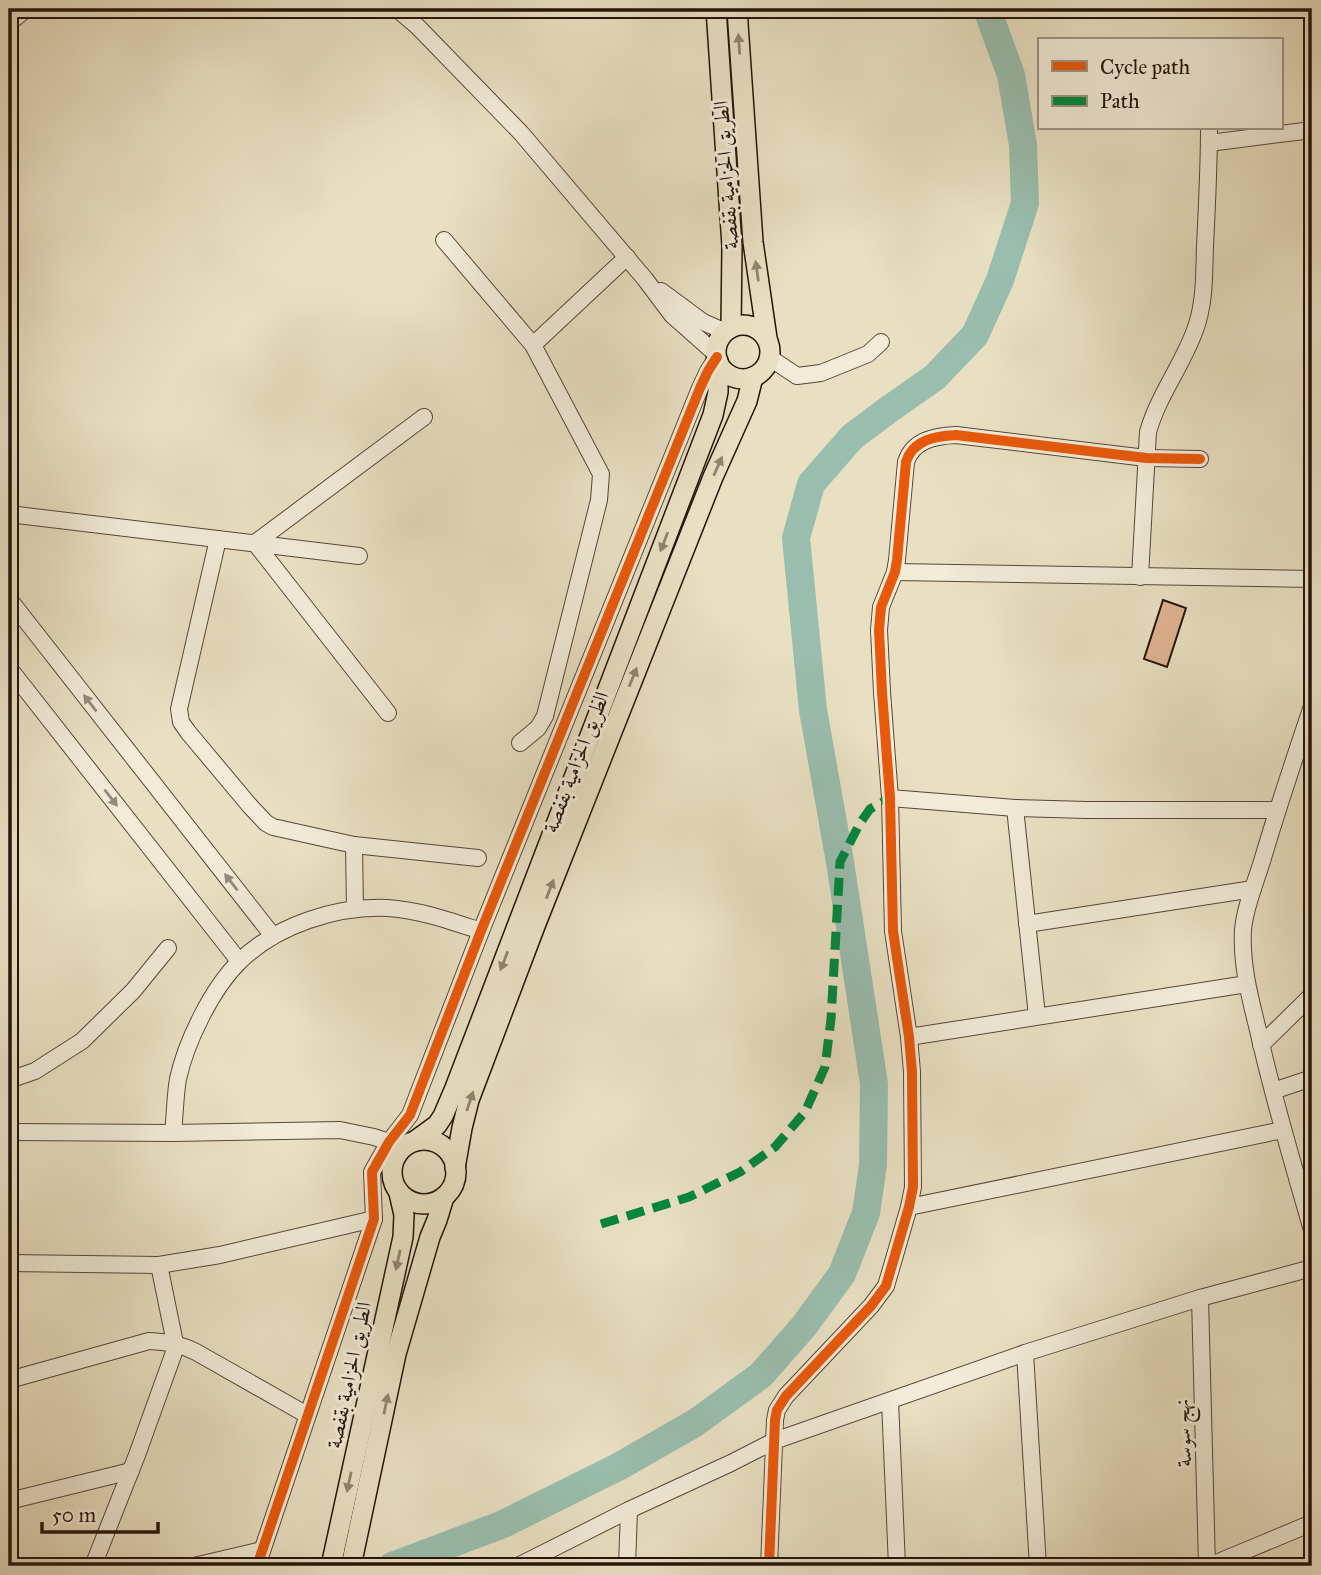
<svg xmlns="http://www.w3.org/2000/svg" width="1321" height="1575" font-family="'IM FELL Great Primer',Amiri,serif">
<rect width="100%" height="100%" fill="#e9e0c3"/>
<filter id="stains"><feTurbulence type="fractalNoise" baseFrequency=".00286" numOctaves="4"/><feColorMatrix values="0 0 0 0 .2 0 0 0 0 .09 0 0 0 0 .02 0 0 0 .5 -.17"/></filter>
<radialGradient id="worn" r=".72"><stop offset=".6" stop-color="#630" stop-opacity="0"/><stop offset="1" stop-color="#630" stop-opacity=".3"/></radialGradient>
<g fill="none" stroke-linecap="round" stroke-linejoin="round">
<polyline stroke="#99beae" stroke-width="28" points="392,1566 501,1525 618,1467 695,1423 761,1375 804,1326 842,1274 866,1213 873,1165 874,1084 840,862 813,710 796,538 811,484 852,437 888,410 935,377 975,335 1000,280 1025,203 1023,145 1011,75 987,9"/>
</g>
<polygon fill="#e0b292" stroke="#25130a" stroke-width="2" points="1163,600 1186,608 1167,667 1144,659"/>
<g fill="none" stroke-linecap="round" stroke-linejoin="round">
<defs>
<g id="minor">
<polyline points="397,9 418,27 521,133 645,279 672,315 716,354"/>
<polyline points="9,23 26,9"/>
<polyline points="1209,143 1312,130"/>
<polyline points="444,240 533,345 601,474 599,500 545,716 538,728 520,743"/>
<polyline points="661,291 703,322 726,332"/>
<polyline points="533,345 627,257"/>
<polyline points="770,358 797,376 821,373 868,354 881,342"/>
<polyline points="9,514 359,556"/>
<polyline points="218,539 179,709 181,722 188,732 250,806 266,823 273,827 354,845 478,858"/>
<polyline points="895,572 1312,579"/>
<path d="M1140,577L1148,432C1158,396 1182,366 1195,330C1205,304 1204,274 1205,246C1207,206 1209,167 1209,128"/>
<polyline points="9,599 273,936"/>
<polyline points="9,668 239,961"/>
<path d="M1312,706C1295,757 1278,807 1263,858C1256,882 1245,906 1243,930C1241,964 1250,998 1258,1030C1273,1098 1293,1164 1312,1230"/>
<polyline points="388,713 255,543 424,417"/>
<polyline points="890,798 1015,808 1087,810 1277,810"/>
<polyline points="1015,808 1037,1016"/>
<polyline points="354,845 355,909"/>
<polyline points="1027,924 1253,889"/>
<polyline points="909,1037 1247,984"/>
<polyline points="1261,1045 1312,995"/>
<polyline points="9,1080 35,1071 82,1041 133,991 168,948"/>
<polyline points="1273,1091 1312,1078"/>
<polyline points="9,1132 173,1133 340,1130 374,1137 404,1147"/>
<path d="M173,1133C175,1115 175,1096 178,1079C186,1042 212,988 240,961C277,925 336,906 387,908C420,910 450,921 481,931"/>
<polyline points="909,1207 1283,1130"/>
<polyline points="9,1263 159,1265 220,1255 374,1219"/>
<polyline points="159,1265 175,1343"/>
<polyline points="1200,1298 1207,1566"/>
<polyline points="1025,1353 1038,1566"/>
<path d="M9,1380L149,1341C167,1342 180,1344 196,1352L307,1415"/>
<polyline points="890,1401 897,1566"/>
<polyline points="9,1501 131,1471"/>
<polyline points="93,1566 137,1455 177,1344"/>
<polyline points="194,1566 262,1550"/>
<polyline points="257,1566 374,1219 372,1172 389,1142 410,1115 481,931 700,388 708,371 717,357"/>
<polyline points="518,1566 629,1510 731,1463 774,1441 1025,1353 1200,1298 1312,1268"/>
<polyline points="627,1566 629,1510"/>
<path d="M769,1566L775,1420L777,1410L786,1396L871,1306L886,1286L909,1207L913,1187L912,1072L909,1037L893,931L890,798L882,692L879,630L881,607L895,572L897,560L906,462C913,440 935,436 956,435L1146,458L1200,459"/>
<polyline points="1209,1566 1312,1523"/>
</g>
<g id="major">
<polyline points="716,9 732,246 731,328"/>
<polyline points="737,9 753,242 767,338"/>
<circle cx="743" cy="352" r="27"/>
<circle cx="424" cy="1172" r="32"/>
<polyline points="415,1141 437,1125 443,1116 455,1088 713,415 718,392 718,361"/>
<polyline points="455,1168 462,1128 469,1100 535,926 713,477 747,401 753,377"/>
<polyline points="331,1566 403,1237 404,1215 399,1193"/>
<polyline points="351,1566 396,1354 430,1237 437,1220 444,1197"/>
</g>
</defs>
<use href="#minor" stroke="#564638" stroke-width="18"/>
<use href="#major" stroke="#25130a" stroke-width="22"/>
<use href="#minor" stroke="#f1ebd8" stroke-width="16"/>
<use href="#major" stroke="#e9e0c3" stroke-width="19"/>
<polyline stroke="#00873e" stroke-width="9" stroke-dasharray="18 9" stroke-linecap="butt" points="601,1224 689,1197 740,1172 775,1147 805,1112 825,1067 831,1019 840,862 860,823 870,809 890,798"/>
<defs>
<g id="cycleway">
<polyline points="257,1566 374,1219 372,1172 389,1142 410,1115 481,931 700,388 708,371 717,357"/>
<path d="M769,1566L775,1420L777,1410L786,1396L871,1306L886,1286L909,1207L913,1187L912,1072L909,1037L893,931L890,798L882,692L879,630L881,607L895,572L897,560L906,462C913,440 935,436 956,435L1146,458L1200,459"/>
</g>
</defs>
<use href="#cycleway" stroke="#f1ebd8" stroke-width="15"/>
<use href="#cycleway" stroke="#e8590c" stroke-width="10"/>
</g>
<defs><path id="oneway-solid" d="M-6-.8H1V-3.2L6.5 0L1 3.2V.8H-6Z" transform="scale(1.75)"/></defs>
<g fill="#918470">
<use href="#oneway-solid" transform="translate(739 44) rotate(-94)"/>
<use href="#oneway-solid" transform="translate(757 271) rotate(-98)"/>
<use href="#oneway-solid" transform="translate(718 466) rotate(-66)"/>
<use href="#oneway-solid" transform="translate(664 542) rotate(111)"/>
<use href="#oneway-solid" transform="translate(633 677) rotate(-68)"/>
<use href="#oneway-solid" transform="translate(550 889) rotate(-69)"/>
<use href="#oneway-solid" transform="translate(504 961) rotate(111)"/>
<use href="#oneway-solid" transform="translate(470 1101) rotate(-72)"/>
<use href="#oneway-solid" transform="translate(398 1260) rotate(102)"/>
<use href="#oneway-solid" transform="translate(386 1404) rotate(-78)"/>
<use href="#oneway-solid" transform="translate(349 1482) rotate(102)"/>
</g>
<g fill="#958a7b">
<use href="#oneway-solid" transform="translate(90 703) rotate(-128)"/>
<use href="#oneway-solid" transform="translate(111 798) rotate(52)"/>
<use href="#oneway-solid" transform="translate(231 882) rotate(-128)"/>
</g>
<g text-anchor="middle" stroke-width="6" stroke-linejoin="round" paint-order="stroke">
<g font-size="21" fill="#25130a" stroke="#f1ebd8">
<text transform="translate(726 175) rotate(-94)" y="7">الطريق الحزامية بقفصة</text>
<text transform="translate(576 762) rotate(-69)" y="7">الطريق الحزامية بقفصة</text>
<text transform="translate(349 1375) rotate(-78)" y="7">الطريق الحزامية بقفصة</text>
<text transform="translate(1183 1433) rotate(-92)" y="7">نهج سوسة</text>
</g>
</g>
<rect width="1321" height="1575" fill="none" stroke="#e9e0c3" stroke-width="35"/>
<rect x="10" y="10" width="1300" height="1554" fill="none" stroke="#25130a" stroke-width="3.5"/>
<rect x="18" y="18" width="1286" height="1540" fill="none" stroke="#25130a" stroke-width="2"/>
<rect x="1038" y="38" width="245" height="91" fill="#f1ebd8" stroke="#9f9586" stroke-width="2"/>
<rect x="1052" y="61" width="35" height="10" fill="#e8590c" stroke="#9f9586" stroke-width="2"/>
<text x="1100" y="74" font-size="21" fill="#25130a">Cycle path</text>
<rect x="1052" y="96" width="35" height="10" fill="#00873e" stroke="#9f9586" stroke-width="2"/>
<text x="1100" y="108" font-size="21" fill="#25130a">Path</text>
<path d="M42 1522v10h116v-10" fill="none" stroke="#25130a" stroke-width="3.5"/>
<text x="52" y="1522" font-size="21" fill="#25130a" stroke="#f1ebd8" stroke-width="5" paint-order="stroke">50 m</text>
<rect width="100%" height="100%" filter="url(#stains)"/>
<rect width="100%" height="100%" fill="url(#worn)"/>
</svg>
